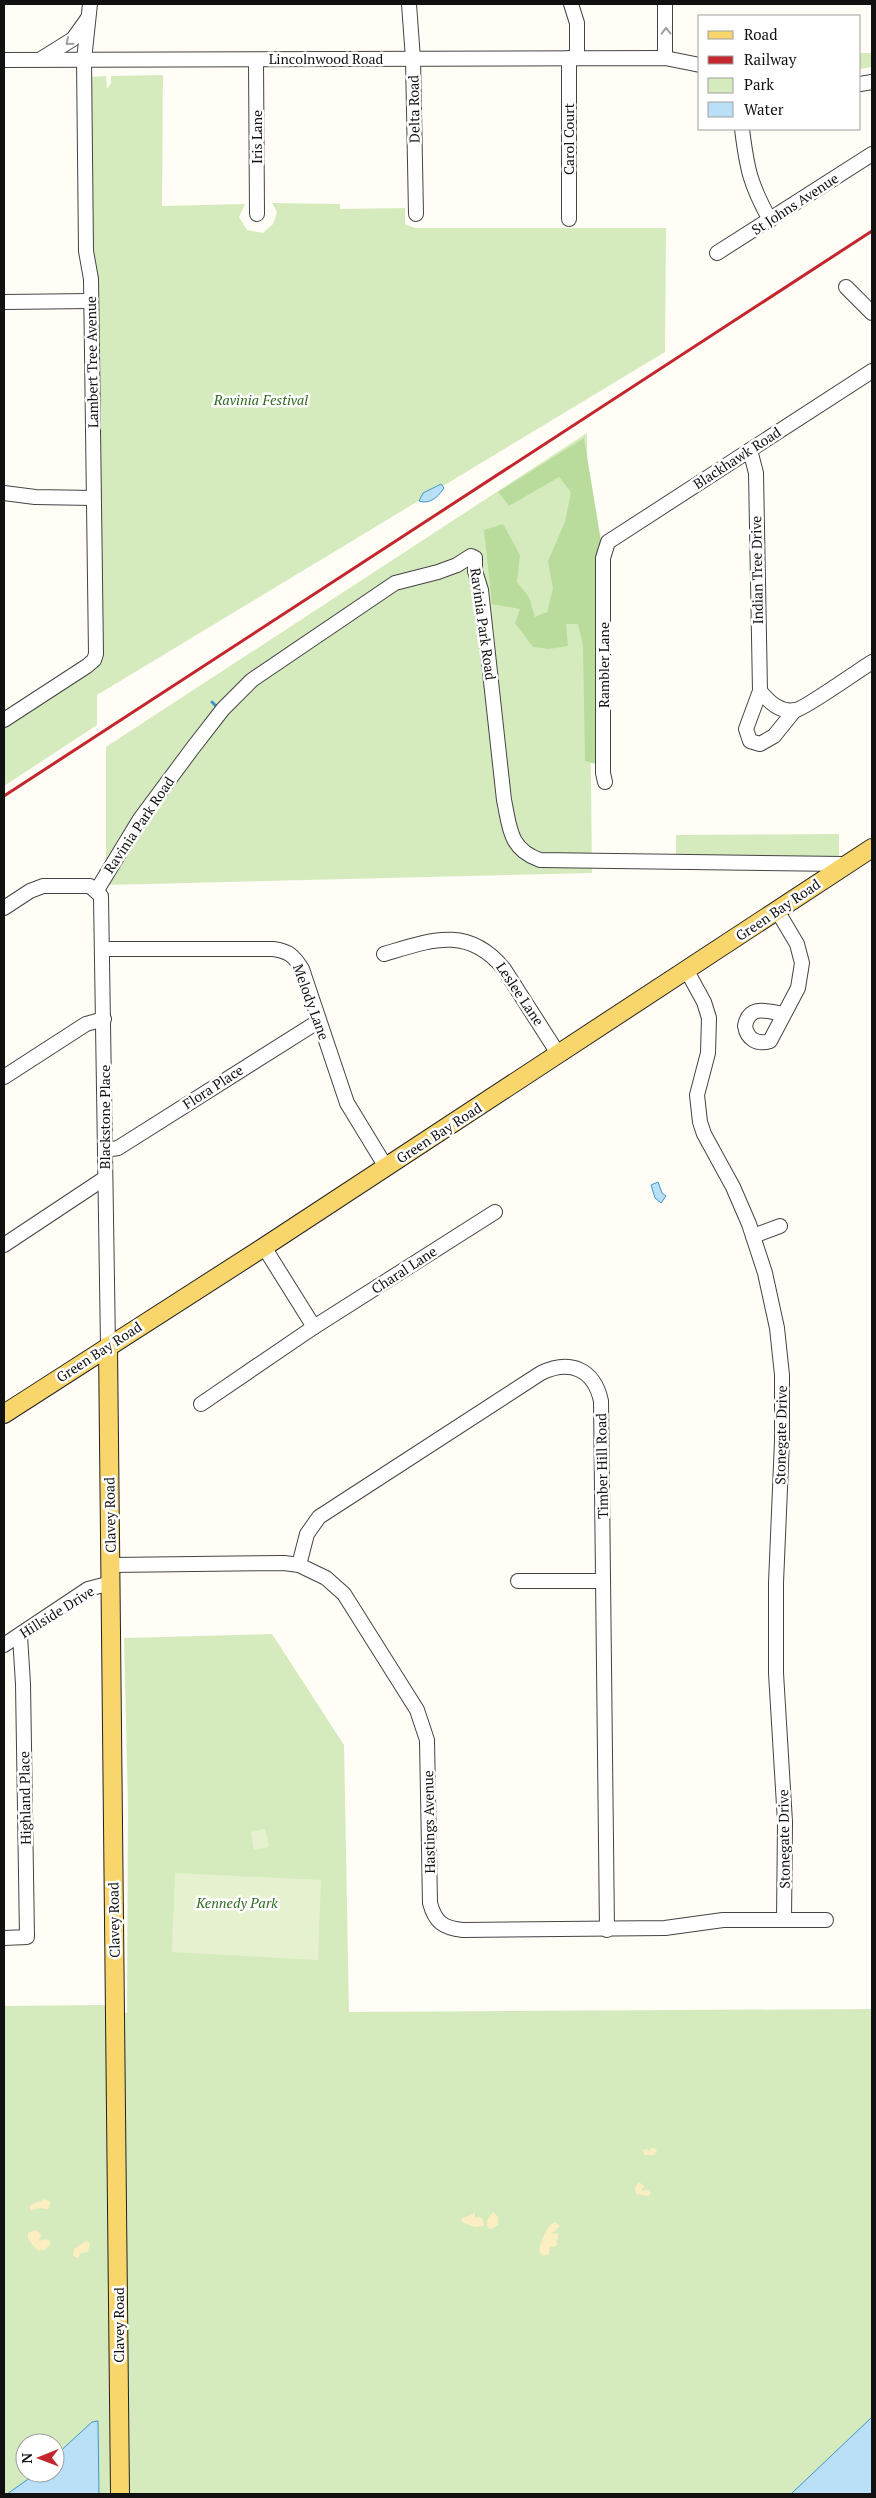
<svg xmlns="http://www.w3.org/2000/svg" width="876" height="2498" font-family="'PT Serif',serif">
<rect width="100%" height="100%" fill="#fffdf5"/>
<g fill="#d5ebbd" fill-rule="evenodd">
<polygon points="860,53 872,53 872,67 860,69"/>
<polygon points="163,75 162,206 245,204 239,217 247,230 263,233 273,224 277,212 272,203 340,204 340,209 405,208 405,224 415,228 666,228 665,352 97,695 97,725 4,786 4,729 96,669 91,77 106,76 107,89 111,83 111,76"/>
<polygon points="587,433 592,873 106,885 106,747"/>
<polygon points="839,834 839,856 676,856 676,835"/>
<path d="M272,1634L344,1745L349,2012L872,2009V2494H4V2006L102,2005L127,2013L128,1806L124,1638ZM25,2443H55V2473H25Z"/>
</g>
<polygon fill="#b9dc9c" points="584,438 601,541 599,765 585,761 583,645 578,624 566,624 568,646 549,649 533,647 515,623 520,609 492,604 484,530 503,524 520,555 517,582 529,597 535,617 547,612 553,589 548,561 565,522 571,492 559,477 509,506 498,492"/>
<g fill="#fbeec1">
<polygon points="651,2148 657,2149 655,2155 644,2155 643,2150 648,2149 649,2152"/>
<polygon points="639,2182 644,2186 641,2191 648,2190 651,2193 649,2196 636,2194 635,2188"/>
<polygon points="45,2199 51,2202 48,2209 39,2208 30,2211 30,2205"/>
<path d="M493,2212L498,2217V2225L491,2229L488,2228C485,2222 488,2217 493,2212Z"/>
<polygon points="475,2213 475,2218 479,2217 483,2219 484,2226 475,2227 462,2222 461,2219"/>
<path d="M555,2222L560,2226L551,2234L558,2233V2239L556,2240L558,2244L554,2247L550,2246L549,2254L543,2256L539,2251C541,2241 546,2226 555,2222Z"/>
<path d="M36,2230L42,2235L38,2241L47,2239L51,2242C50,2248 42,2252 37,2250L28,2239V2233Z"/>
<polygon points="86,2241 90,2243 88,2252 81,2253 78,2258 73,2256 74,2249"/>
</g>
<g fill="#e6f2cf">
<polygon points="265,1829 269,1847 254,1850 251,1832"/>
<polygon points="175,1873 321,1880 318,1960 172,1952"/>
</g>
<g fill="#b9e0f7" stroke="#3f96cf">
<path d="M441,484L444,488C439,496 430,505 419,501L423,493Z"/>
<polygon points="658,1182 662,1193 666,1196 661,1203 655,1198 651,1185"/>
<polygon points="872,2417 872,2494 791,2494"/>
<polygon points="98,2421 99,2494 7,2494 37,2473 55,2473 55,2456 92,2422"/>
</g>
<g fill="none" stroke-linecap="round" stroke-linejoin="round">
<polyline stroke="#3f96cf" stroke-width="3" points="212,702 218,708"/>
<defs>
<g id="minor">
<polyline points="409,4 413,59 416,214"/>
<polyline points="571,4 577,23 577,58"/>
<polyline points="569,58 569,219"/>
<polyline points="665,58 665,4"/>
<polyline points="41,59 73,39 88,18"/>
<polyline points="4,60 665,58 700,65"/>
<polyline points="256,60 257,214"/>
<polyline points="860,84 872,82"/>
<path d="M742,129C747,169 750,184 770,220"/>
<polyline points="717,253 872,154"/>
<polyline points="846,287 872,313"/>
<polyline points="4,302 91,301"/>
<path d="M750,450L756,473L760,691C769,702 780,713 796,710C806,708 859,670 872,662"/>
<polyline points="4,493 35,497 93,498"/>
<polyline points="760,691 746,729 750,741 760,744 774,736 795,710"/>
<polyline points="4,720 87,666 94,660 96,654 91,279 86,251 84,60 90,4"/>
<polyline points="605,782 603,773 603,558 608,542 872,371"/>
<path d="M97,890L140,819L192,749L223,709L252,680L395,583L438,572L457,565L471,556L475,558V571L481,590L504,800C510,828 509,849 540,860L844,864"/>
<polyline points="4,908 30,891 43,886 90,886 101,896 108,1346"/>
<path d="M778,912L797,944L802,963L798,988L770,1041C757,1045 747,1039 745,1026C749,1004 767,1011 783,1014"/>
<path d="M103,949H273C289,951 294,956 302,969L347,1103L386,1167"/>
<path d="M384,954C431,940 468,925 504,969L559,1055"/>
<polyline points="687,971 704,1002 709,1018 708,1053 697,1095 700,1122 704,1134 733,1187 749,1224 765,1273 777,1328 782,1375 782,1441 776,1583 776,1673 785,1822 784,1920"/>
<polyline points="4,1077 86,1024 104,1019"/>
<polyline points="105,1150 118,1148 319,1021"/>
<polyline points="753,1236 780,1226"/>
<polyline points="4,1245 105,1178"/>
<polyline points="264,1247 314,1327"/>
<polyline points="201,1404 314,1327 495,1212"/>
<path d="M111,1565L284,1563L299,1565L326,1578L344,1594L417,1710L427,1740L430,1903C435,1922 443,1928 463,1930L665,1928L723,1920H826"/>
<path d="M299,1565L307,1534L319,1517L541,1373C570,1359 594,1369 601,1401L607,1930"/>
<polyline points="518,1581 603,1581"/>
<polyline points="4,1645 88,1589 111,1583"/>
<polyline points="4,1938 27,1937 23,1684 20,1636"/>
</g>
<g id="major">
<polyline points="108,1346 120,2494"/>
<polyline points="4,1414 264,1247 872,848"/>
</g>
</defs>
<use href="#minor" stroke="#444" stroke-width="16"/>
<use href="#major" stroke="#222" stroke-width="20"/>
<use href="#minor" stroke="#fff" stroke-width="14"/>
<use href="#major" stroke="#f9d66b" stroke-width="18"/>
<polyline stroke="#c4262e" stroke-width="3" points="4,796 872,231"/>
</g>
<defs><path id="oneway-chevron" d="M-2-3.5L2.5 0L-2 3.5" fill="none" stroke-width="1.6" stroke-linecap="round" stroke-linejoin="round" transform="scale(1.25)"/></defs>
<g stroke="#a0a0a0">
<use href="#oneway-chevron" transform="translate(666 31) rotate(-91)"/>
<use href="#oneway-chevron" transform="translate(69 42) rotate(140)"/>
</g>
<g text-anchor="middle" stroke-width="5" stroke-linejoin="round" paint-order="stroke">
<g font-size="14" fill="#111" stroke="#fff">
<text x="326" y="64">Lincolnwood Road</text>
<text transform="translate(414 109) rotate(-91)" y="5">Delta Road</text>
<text transform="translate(257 137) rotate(-90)" y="5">Iris Lane</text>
<text transform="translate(569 139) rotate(-90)" y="5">Carol Court</text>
<text transform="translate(795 204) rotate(-33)" y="5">St Johns Avenue</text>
<text transform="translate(92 362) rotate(-91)" y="5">Lambert Tree Avenue</text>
<text transform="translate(737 458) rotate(-33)" y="5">Blackhawk Road</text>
<text transform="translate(757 570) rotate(-91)" y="5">Indian Tree Drive</text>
<text transform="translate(483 624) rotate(82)" y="5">Ravinia Park Road</text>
<text transform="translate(604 665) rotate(-90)" y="5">Rambler Lane</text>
<text transform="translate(139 825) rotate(-56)" y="5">Ravinia Park Road</text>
<text transform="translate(778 910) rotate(-34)" y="5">Green Bay Road</text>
<text transform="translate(520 994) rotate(56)" y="5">Leslee Lane</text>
<text transform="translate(311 1002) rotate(70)" y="5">Melody Lane</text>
<text transform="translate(213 1087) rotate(-33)" y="5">Flora Place</text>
<text transform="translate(105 1117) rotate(-90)" y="5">Blackstone Place</text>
<text transform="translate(439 1133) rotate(-33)" y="5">Green Bay Road</text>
<text transform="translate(404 1270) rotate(-33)" y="5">Charal Lane</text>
<text transform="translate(99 1352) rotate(-33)" y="5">Green Bay Road</text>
<text transform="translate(781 1435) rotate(-89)" y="5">Stonegate Drive</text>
<text transform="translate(602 1466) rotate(-91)" y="5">Timber Hill Road</text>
<text transform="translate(110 1515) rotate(-91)" y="5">Clavey Road</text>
<text transform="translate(57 1612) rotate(-32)" y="5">Hillside Drive</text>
<text transform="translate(25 1798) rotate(-91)" y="5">Highland Place</text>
<text transform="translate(429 1822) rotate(-91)" y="5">Hastings Avenue</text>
<text transform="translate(784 1839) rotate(-91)" y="5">Stonegate Drive</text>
<text transform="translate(114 1920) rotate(-91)" y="5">Clavey Road</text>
<text transform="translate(119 2325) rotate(-90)" y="5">Clavey Road</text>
</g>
<g font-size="14" font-style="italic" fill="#2f6b1f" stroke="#fff">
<text x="261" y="405">Ravinia Festival</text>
<text x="237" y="1908">Kennedy Park</text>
</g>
</g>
<rect width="876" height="2498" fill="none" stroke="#111111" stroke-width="10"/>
<rect x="698" y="15" width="162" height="115" fill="#ffffff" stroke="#a0a0a0"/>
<rect x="708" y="31" width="25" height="8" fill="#f9d66b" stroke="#a0a0a0"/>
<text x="744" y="40" font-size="15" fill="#111111">Road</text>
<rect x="708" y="56" width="25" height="8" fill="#c4262e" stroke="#a0a0a0"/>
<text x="744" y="65" font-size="15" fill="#111111">Railway</text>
<rect x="708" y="78" width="25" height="15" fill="#d5ebbd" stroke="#a0a0a0"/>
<text x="744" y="90" font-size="15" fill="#111111">Park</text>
<rect x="708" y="102" width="25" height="15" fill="#b9e0f7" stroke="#a0a0a0"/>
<text x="744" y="115" font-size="15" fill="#111111">Water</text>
<g transform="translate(40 2458) rotate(269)"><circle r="24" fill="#ffffff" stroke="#a0a0a0"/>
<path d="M0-4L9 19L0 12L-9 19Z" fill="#c4262e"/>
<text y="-8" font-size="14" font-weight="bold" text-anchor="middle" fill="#111111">N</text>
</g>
</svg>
